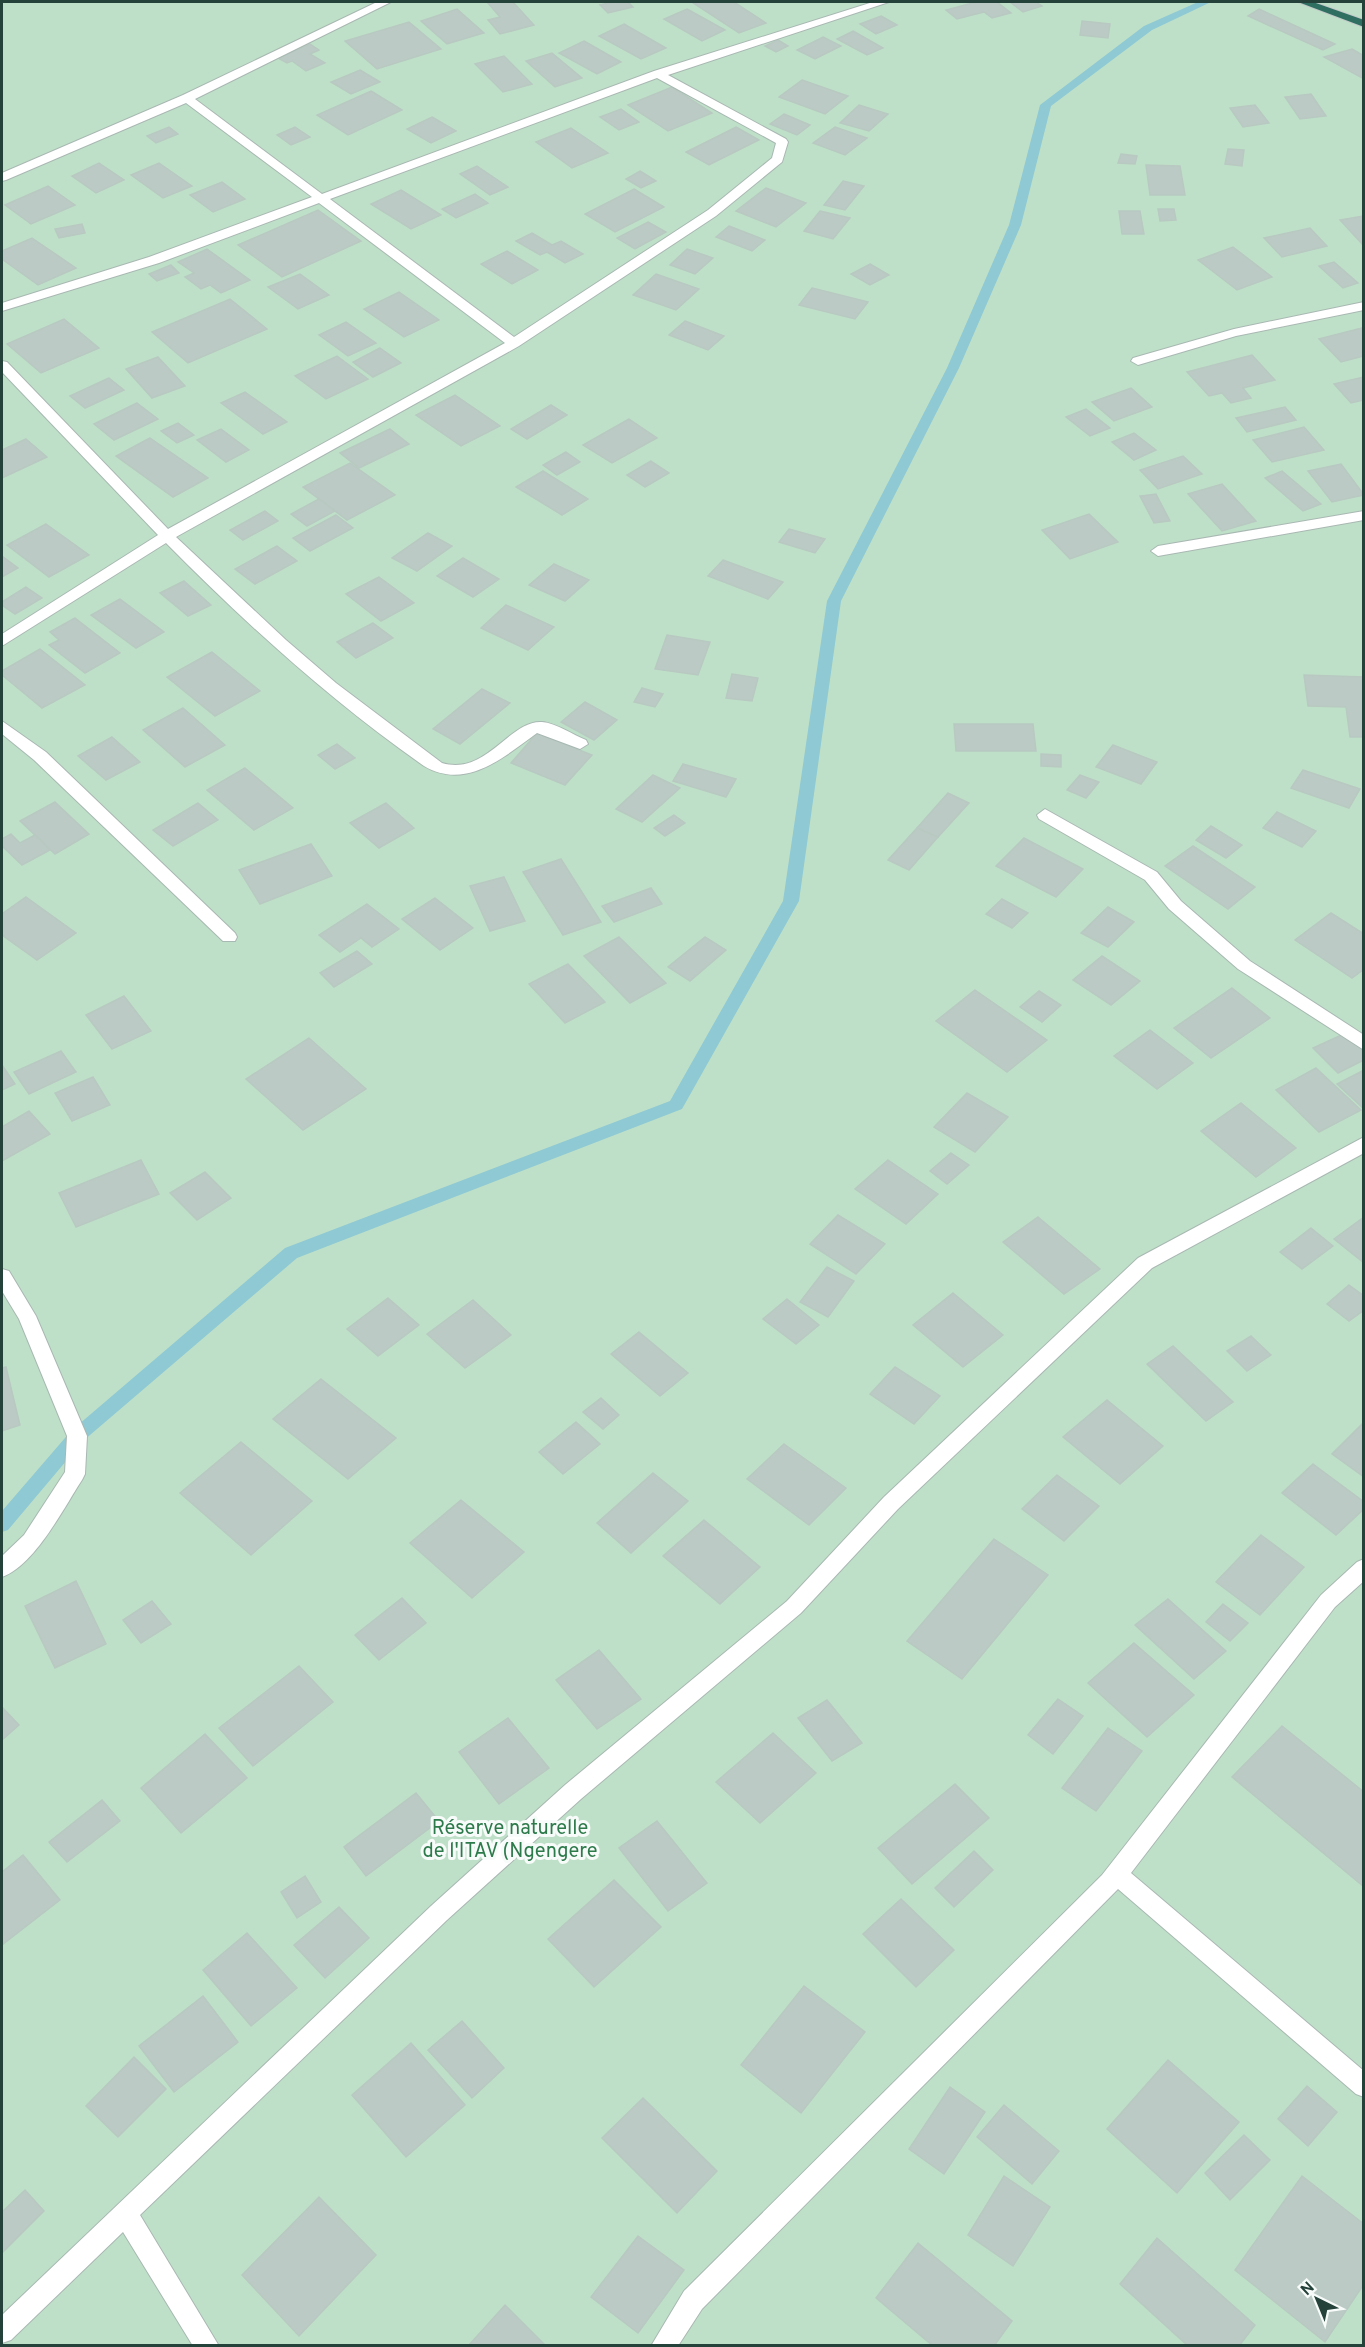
<svg xmlns="http://www.w3.org/2000/svg" width="1365" height="2347" font-family="Overpass,sans-serif">
<rect width="100%" height="100%" fill="#e6efeb"/>
<polygon fill="#bfe0c8" points="2,2 1363,2 1363,2345 2,2346"/>
<g fill="none" stroke-linecap="round" stroke-linejoin="round">
<polygon fill="#8ec9d4" fill-rule="evenodd" points="1198,2 1211,2 1152,30 1051,106 1021,225 959,368 841,601 799,901 682,1109 297,1258 83,1441 8,1530 2,1532 2,1511 71,1431 285,1248 670,1101 783,901 827,601 947,368 1009,225 1040,105 1144,26"/>
</g>
<g fill="#bbcac4" stroke="#b8c9c2" stroke-width="1.5">
<polygon points="487,2 513,2 534,25 500,34 488,20 500,17"/>
<polygon points="613,2 628,2 633,7 608,13 600,5"/>
<polygon points="698,2 734,2 766,23 739,33 693,3"/>
<polygon points="976,2 997,2 1011,13 992,18 984,12 957,19 946,10"/>
<polygon points="1010,2 1036,2 1042,6 1023,12"/>
<polygon points="457,9 484,33 447,44 421,21"/>
<polygon points="687,9 725,30 702,41 664,19"/>
<polygon points="1259,9 1335,44 1323,50 1248,16"/>
<polygon points="881,16 897,25 876,34 860,24"/>
<polygon points="1082,21 1110,24 1108,38 1080,35"/>
<polygon points="409,22 441,49 377,69 345,41"/>
<polygon points="624,24 666,48 641,59 599,36"/>
<polygon points="853,31 883,48 867,55 837,39"/>
<polygon points="823,37 841,46 815,59 797,50"/>
<polygon points="778,40 788,46 776,52 765,46"/>
<polygon points="584,41 621,62 597,74 559,53"/>
<polygon points="310,44 319,50 310,54 325,63 306,71 292,61 287,63 278,58"/>
<polygon points="1352,49 1364,56 1364,79 1324,57"/>
<polygon points="552,53 582,78 555,87 526,61"/>
<polygon points="504,56 532,84 503,92 475,64"/>
<polygon points="360,70 380,82 351,94 331,82"/>
<polygon points="802,80 848,96 825,114 779,97"/>
<polygon points="672,87 712,113 668,131 628,105"/>
<polygon points="371,91 402,110 348,135 317,115"/>
<polygon points="1311,94 1326,116 1300,119 1285,97"/>
<polygon points="859,105 888,114 869,131 840,123"/>
<polygon points="1255,105 1269,123 1243,127 1230,108"/>
<polygon points="621,109 639,122 619,130 600,117"/>
<polygon points="784,114 810,125 797,135 770,124"/>
<polygon points="432,117 456,131 431,143 407,129"/>
<polygon points="169,127 178,134 156,143 147,136"/>
<polygon points="295,127 310,137 291,145 277,135"/>
<polygon points="736,127 759,140 709,165 686,152"/>
<polygon points="835,127 867,138 845,155 813,143"/>
<polygon points="571,128 608,153 572,168 536,142"/>
<polygon points="1228,149 1244,150 1242,166 1225,164"/>
<polygon points="1121,154 1137,156 1135,164 1118,163"/>
<polygon points="99,163 124,180 96,193 72,176"/>
<polygon points="159,163 192,186 163,198 131,175"/>
<polygon points="1146,165 1180,166 1185,195 1150,195"/>
<polygon points="477,166 508,187 490,195 460,174"/>
<polygon points="640,171 656,181 641,188 626,179"/>
<polygon points="843,181 864,186 845,210 824,205"/>
<polygon points="222,182 245,199 213,212 190,195"/>
<polygon points="48,186 75,205 31,224 5,205"/>
<polygon points="766,188 806,203 776,227 736,211"/>
<polygon points="634,189 664,207 615,232 585,214"/>
<polygon points="401,190 441,215 411,229 371,204"/>
<polygon points="475,194 488,203 456,218 442,209"/>
<polygon points="1158,209 1174,209 1176,220 1160,221"/>
<polygon points="318,210 361,241 282,277 238,245"/>
<polygon points="820,211 850,218 833,239 804,231"/>
<polygon points="1119,211 1140,211 1144,234 1122,234"/>
<polygon points="1364,216 1364,245 1363,245 1340,220"/>
<polygon points="648,222 666,232 635,249 617,238"/>
<polygon points="82,224 85,233 59,238 55,229"/>
<polygon points="729,226 765,240 752,251 716,237"/>
<polygon points="1310,228 1327,246 1282,257 1264,238"/>
<polygon points="532,233 552,245 561,241 583,254 565,263 547,252 540,255 516,241"/>
<polygon points="32,238 76,268 38,285 2,259 2,251"/>
<polygon points="1233,247 1272,277 1237,290 1198,260"/>
<polygon points="207,249 250,280 221,293 210,285 201,289 185,277 194,273 178,262"/>
<polygon points="687,249 713,258 695,274 670,265"/>
<polygon points="507,251 538,270 512,284 481,264"/>
<polygon points="1334,262 1358,283 1343,288 1319,266"/>
<polygon points="870,264 889,275 870,285 851,274"/>
<polygon points="171,265 179,273 157,281 149,274"/>
<polygon points="300,274 329,295 298,309 268,287"/>
<polygon points="656,274 699,289 676,310 633,295"/>
<polygon points="812,288 868,302 855,319 799,305"/>
<polygon points="399,292 439,320 404,337 364,309"/>
<polygon points="230,299 267,329 188,363 152,332"/>
<polygon points="64,319 99,348 41,373 7,344"/>
<polygon points="685,321 724,336 708,350 669,335"/>
<polygon points="346,322 376,343 348,356 319,335"/>
<polygon points="1362,328 1364,356 1341,362 1319,339"/>
<polygon points="380,348 401,363 373,377 353,362"/>
<polygon points="1252,355 1275,380 1243,388 1251,398 1231,403 1222,393 1209,396 1187,372"/>
<polygon points="337,356 368,379 326,399 295,376"/>
<polygon points="158,357 185,386 152,398 126,369"/>
<polygon points="1364,377 1364,400 1351,403 1334,384"/>
<polygon points="109,378 124,390 85,408 70,396"/>
<polygon points="1131,388 1152,407 1114,421 1092,402"/>
<polygon points="245,392 287,422 263,434 221,403"/>
<polygon points="455,395 500,426 461,446 416,415"/>
<polygon points="137,403 158,419 114,440 94,424"/>
<polygon points="551,405 567,415 527,439 511,429"/>
<polygon points="1285,407 1296,420 1247,432 1236,418"/>
<polygon points="1086,409 1110,428 1090,436 1066,417"/>
<polygon points="629,419 657,438 612,463 583,445"/>
<polygon points="178,423 194,435 177,443 161,431"/>
<polygon points="1304,427 1324,450 1272,462 1253,440"/>
<polygon points="221,429 249,450 226,462 197,440"/>
<polygon points="390,429 409,444 359,468 340,453"/>
<polygon points="1134,433 1156,450 1134,460 1112,442"/>
<polygon points="150,438 208,478 173,497 116,456"/>
<polygon points="26,439 47,457 2,478 2,450"/>
<polygon points="566,452 580,462 557,475 543,465"/>
<polygon points="1183,456 1202,474 1158,489 1140,470"/>
<polygon points="651,461 669,473 645,487 627,475"/>
<polygon points="350,463 395,495 347,520 303,487"/>
<polygon points="1341,464 1364,495 1332,502 1308,471"/>
<polygon points="543,471 588,499 562,515 516,487"/>
<polygon points="1282,471 1321,504 1303,511 1265,478"/>
<polygon points="1222,484 1256,521 1222,531 1188,494"/>
<polygon points="1156,494 1170,521 1154,523 1140,496"/>
<polygon points="319,499 335,511 307,526 291,514"/>
<polygon points="265,511 278,521 243,540 230,530"/>
<polygon points="1089,514 1118,542 1070,559 1042,530"/>
<polygon points="336,515 353,528 310,551 293,538"/>
<polygon points="46,524 89,555 49,577 7,545"/>
<polygon points="789,529 825,539 815,553 779,542"/>
<polygon points="428,533 452,546 417,571 392,558"/>
<polygon points="277,546 297,561 255,584 235,569"/>
<polygon points="2,556 18,568 2,577"/>
<polygon points="463,558 499,579 473,597 437,576"/>
<polygon points="723,560 783,582 768,599 708,576"/>
<polygon points="554,564 589,580 565,601 529,585"/>
<polygon points="379,577 414,603 381,621 346,594"/>
<polygon points="184,581 211,605 188,616 160,593"/>
<polygon points="26,587 42,598 15,614 2,605 2,602"/>
<polygon points="120,599 164,632 136,648 91,615"/>
<polygon points="506,605 554,627 528,650 481,628"/>
<polygon points="75,618 120,653 85,673 49,645 59,640 50,632"/>
<polygon points="373,623 393,638 356,658 337,642"/>
<polygon points="667,635 710,642 698,675 655,669"/>
<polygon points="40,649 85,685 42,708 2,675 2,671"/>
<polygon points="212,652 260,691 215,716 167,677"/>
<polygon points="732,674 758,678 752,701 726,698"/>
<polygon points="1304,675 1364,677 1364,737 1350,737 1346,707 1308,706"/>
<polygon points="642,688 663,694 655,707 634,702"/>
<polygon points="482,689 510,703 460,744 433,729"/>
<polygon points="585,702 617,720 594,740 561,722"/>
<polygon points="183,708 225,745 185,767 143,730"/>
<polygon points="954,724 1033,724 1036,751 956,751"/>
<polygon points="537,733 592,755 565,785 511,763"/>
<polygon points="112,737 140,762 106,780 78,756"/>
<polygon points="337,744 355,758 335,769 318,755"/>
<polygon points="1113,745 1157,762 1141,784 1096,767"/>
<polygon points="1041,754 1061,755 1061,767 1041,766"/>
<polygon points="683,764 736,779 726,797 673,781"/>
<polygon points="245,768 293,808 254,830 207,790"/>
<polygon points="1303,770 1360,789 1349,808 1291,788"/>
<polygon points="653,775 680,788 642,822 616,809"/>
<polygon points="1080,775 1099,782 1086,798 1067,790"/>
<polygon points="948,793 969,803 938,837 917,828"/>
<polygon points="55,802 89,834 55,854 20,821"/>
<polygon points="198,803 218,820 173,846 153,830"/>
<polygon points="386,803 414,828 379,848 350,823"/>
<polygon points="1277,812 1316,831 1302,847 1263,828"/>
<polygon points="674,815 685,823 665,836 654,828"/>
<polygon points="1211,826 1242,845 1226,858 1196,840"/>
<polygon points="917,828 938,837 909,870 888,860"/>
<polygon points="11,834 20,843 35,835 50,850 22,865 2,846 2,839"/>
<polygon points="1024,838 1083,869 1056,897 996,866"/>
<polygon points="311,844 332,876 260,904 239,870"/>
<polygon points="1193,846 1255,887 1228,909 1165,866"/>
<polygon points="561,859 601,922 563,935 523,872"/>
<polygon points="504,877 525,921 490,931 470,886"/>
<polygon points="651,888 662,904 614,922 602,906"/>
<polygon points="26,897 76,933 37,960 2,935 2,914"/>
<polygon points="435,898 473,928 440,950 402,919"/>
<polygon points="1002,899 1028,913 1012,928 986,914"/>
<polygon points="367,904 399,929 372,947 361,938 340,952 319,935"/>
<polygon points="1108,907 1134,922 1108,947 1081,933"/>
<polygon points="1331,913 1364,934 1364,969 1352,978 1295,940"/>
<polygon points="619,937 666,983 630,1003 584,956"/>
<polygon points="705,937 726,950 690,981 668,967"/>
<polygon points="357,951 372,964 334,987 320,973"/>
<polygon points="1102,956 1140,981 1111,1005 1073,980"/>
<polygon points="568,964 605,1002 565,1023 529,984"/>
<polygon points="1232,988 1270,1018 1211,1058 1174,1028"/>
<polygon points="975,990 1047,1040 1007,1072 936,1021"/>
<polygon points="1039,991 1061,1005 1042,1022 1020,1007"/>
<polygon points="124,996 151,1031 112,1049 86,1015"/>
<polygon points="1150,1030 1193,1063 1157,1089 1114,1056"/>
<polygon points="1346,1033 1364,1050 1364,1060 1338,1073 1313,1048"/>
<polygon points="309,1038 366,1089 303,1130 246,1079"/>
<polygon points="61,1051 76,1072 29,1094 14,1072"/>
<polygon points="2,1065 15,1084 2,1090"/>
<polygon points="1316,1068 1361,1110 1319,1132 1276,1090"/>
<polygon points="1364,1070 1364,1109 1337,1084"/>
<polygon points="93,1077 110,1105 72,1121 55,1093"/>
<polygon points="967,1093 1008,1117 975,1152 934,1127"/>
<polygon points="1241,1103 1296,1148 1256,1177 1201,1131"/>
<polygon points="29,1111 50,1134 2,1161 2,1127"/>
<polygon points="951,1153 969,1165 947,1184 930,1171"/>
<polygon points="141,1160 159,1194 76,1227 59,1193"/>
<polygon points="888,1160 938,1194 906,1224 855,1189"/>
<polygon points="205,1172 231,1198 197,1220 170,1193"/>
<polygon points="838,1215 885,1244 856,1274 810,1244"/>
<polygon points="1038,1217 1100,1269 1064,1294 1003,1242"/>
<polygon points="1364,1217 1364,1263 1334,1239"/>
<polygon points="1311,1228 1333,1246 1302,1269 1280,1252"/>
<polygon points="827,1267 854,1281 828,1317 800,1302"/>
<polygon points="1349,1285 1364,1296 1364,1310 1349,1321 1327,1304"/>
<polygon points="953,1293 1003,1335 963,1367 913,1325"/>
<polygon points="388,1298 419,1325 378,1356 347,1329"/>
<polygon points="787,1299 819,1325 796,1344 763,1319"/>
<polygon points="473,1300 511,1335 465,1368 427,1334"/>
<polygon points="639,1332 688,1373 660,1396 611,1354"/>
<polygon points="1251,1336 1271,1355 1247,1371 1227,1351"/>
<polygon points="1173,1346 1233,1402 1206,1421 1147,1364"/>
<polygon points="6,1367 20,1425 2,1431 2,1368"/>
<polygon points="895,1367 940,1396 914,1424 870,1394"/>
<polygon points="321,1379 396,1438 348,1479 273,1419"/>
<polygon points="601,1398 619,1415 603,1429 583,1412"/>
<polygon points="1107,1400 1163,1446 1120,1484 1063,1437"/>
<polygon points="576,1422 600,1444 563,1474 539,1452"/>
<polygon points="1364,1422 1364,1477 1332,1454"/>
<polygon points="241,1442 312,1501 251,1555 180,1493"/>
<polygon points="784,1444 846,1488 809,1525 747,1479"/>
<polygon points="1313,1464 1364,1502 1364,1509 1336,1535 1282,1493"/>
<polygon points="653,1473 688,1501 631,1553 597,1523"/>
<polygon points="1057,1475 1099,1506 1064,1541 1022,1509"/>
<polygon points="461,1500 524,1552 472,1598 410,1543"/>
<polygon points="704,1520 760,1567 720,1604 663,1556"/>
<polygon points="1261,1535 1304,1567 1260,1615 1216,1582"/>
<polygon points="994,1539 1048,1575 962,1679 907,1641"/>
<polygon points="76,1581 106,1644 55,1668 25,1606"/>
<polygon points="402,1598 426,1623 379,1660 355,1635"/>
<polygon points="1168,1599 1226,1651 1194,1679 1135,1625"/>
<polygon points="152,1601 171,1624 141,1643 123,1620"/>
<polygon points="1223,1604 1248,1623 1230,1641 1206,1622"/>
<polygon points="1134,1643 1194,1695 1147,1737 1088,1683"/>
<polygon points="599,1650 641,1699 597,1729 556,1680"/>
<polygon points="299,1666 333,1702 253,1766 219,1728"/>
<polygon points="1058,1699 1083,1716 1053,1754 1028,1735"/>
<polygon points="827,1700 862,1743 832,1761 798,1718"/>
<polygon points="2,1707 19,1725 2,1740"/>
<polygon points="508,1718 549,1768 499,1804 459,1752"/>
<polygon points="1282,1726 1364,1792 1364,1887 1232,1777"/>
<polygon points="1108,1728 1142,1751 1096,1811 1062,1788"/>
<polygon points="773,1733 816,1773 760,1823 716,1782"/>
<polygon points="205,1734 247,1778 181,1833 141,1788"/>
<polygon points="955,1784 989,1818 912,1884 878,1848"/>
<polygon points="416,1793 439,1821 366,1876 344,1847"/>
<polygon points="102,1800 120,1821 67,1862 49,1842"/>
<polygon points="657,1821 707,1883 668,1911 619,1848"/>
<polygon points="974,1851 993,1870 954,1907 935,1888"/>
<polygon points="23,1855 60,1900 2,1945 2,1872"/>
<polygon points="305,1876 321,1902 297,1918 281,1892"/>
<polygon points="614,1880 661,1927 594,1987 548,1939"/>
<polygon points="901,1899 954,1950 916,1987 863,1934"/>
<polygon points="339,1907 369,1938 325,1978 294,1945"/>
<polygon points="247,1933 297,1988 251,2026 203,1970"/>
<polygon points="804,1986 865,2032 801,2113 741,2065"/>
<polygon points="203,1996 238,2042 174,2092 139,2046"/>
<polygon points="462,2021 504,2068 472,2098 428,2050"/>
<polygon points="411,2043 465,2105 406,2157 352,2095"/>
<polygon points="134,2057 166,2089 118,2137 86,2106"/>
<polygon points="1168,2060 1239,2122 1177,2193 1107,2129"/>
<polygon points="1307,2086 1337,2112 1308,2146 1278,2119"/>
<polygon points="950,2087 985,2112 944,2174 909,2149"/>
<polygon points="643,2098 717,2171 677,2213 602,2138"/>
<polygon points="1004,2105 1059,2151 1032,2184 977,2137"/>
<polygon points="1244,2135 1270,2160 1230,2200 1205,2173"/>
<polygon points="1004,2176 1050,2207 1013,2266 968,2235"/>
<polygon points="1302,2176 1364,2224 1364,2284 1325,2342 1235,2270"/>
<polygon points="25,2190 44,2211 2,2253 2,2212"/>
<polygon points="319,2197 376,2255 299,2336 242,2275"/>
<polygon points="638,2236 684,2270 638,2333 591,2297"/>
<polygon points="1157,2238 1255,2325 1239,2346 1188,2346 1120,2284"/>
<polygon points="918,2243 1012,2321 994,2346 933,2346 876,2298"/>
<polygon points="505,2305 546,2346 468,2346"/>
</g>
<g fill="none" stroke-linecap="round" stroke-linejoin="round">
<defs>
<g id="minor">
<path d="M377,2H391L195,99L322,194L654,71L873,2H889L668,75L786,139L788,142L782,162L716,216L519,346L176,537L286,640L336,683L442,763C487,776 509,720 542,722C556,723 573,735 586,740L588,744L580,749L537,733C504,757 466,791 424,766C331,701 245,623 166,543L2,646V634L158,535L2,372V361L7,362L168,529L505,343L319,203L159,263L2,311V303L149,257L312,197L186,103L6,180L2,181V173L183,95ZM657,78L776,143L772,158L708,210L514,337L330,199Z"/>
<polygon points="1364,302 1364,310 1236,336 1138,365 1131,361 1133,358 1234,329"/>
<polygon points="1364,511 1364,520 1158,556 1151,551 1158,546"/>
<polygon points="2,721 46,752 235,933 237,937 235,941 223,941 34,760 2,734"/>
<polygon points="1045,809 1157,872 1181,901 1250,961 1364,1035 1364,1050 1238,969 1169,909 1145,880 1039,819 1037,815"/>
<polygon points="1364,1137 1364,1153 1152,1268 898,1509 801,1613 581,1799 447,1920 140,2215 219,2346 193,2346 123,2232 11,2340 2,2343 2,2315 431,1906 565,1785 787,1601 884,1497 1138,1258"/>
<path d="M2,1269L9,1271L36,1316L87,1436L85,1474L82,1480C63,1509 35,1565 2,1577V1556L24,1535L65,1472L67,1436L19,1319L2,1291Z"/>
<polygon points="1364,1559 1364,1581 1335,1607 1131,1873 1364,2071 1364,2097 1356,2094 1118,1889 702,2309 678,2346 651,2346 684,2291 1102,1875 1321,1595 1357,1562"/>
</g>
<polygon id="highway" points="1298,2 1313,2 1364,20 1364,27"/>
</defs>
<use href="#minor" stroke="#a8b8b2" stroke-width="2"/>
<use href="#highway" stroke="#c2cac8" stroke-width="2"/>
<use href="#minor" fill="#fff" fill-rule="evenodd"/>
<use href="#highway" fill="#2f6f62" fill-rule="evenodd"/>
</g>
<g text-anchor="middle" stroke-width="6" stroke-linejoin="round" paint-order="stroke">
<g font-size="20" fill="#2d7a4b" stroke="#f7fbf9">
<text x="510" y="1834">Réserve naturelle<tspan x="510" dy="23">de l'ITAV (Ngengere</tspan></text>
</g>
</g>
<rect width="1365" height="2347" fill="none" stroke="#24423a" stroke-width="6"/>
<g transform="translate(1317 2299) rotate(317)" stroke="#f7fbf9" stroke-width="4.5" paint-order="stroke">
<path d="M0-4.5L10 22L0 15L-10 22Z" fill="#24423a"/>
<text y="-9" font-size="16" font-weight="bold" text-anchor="middle" fill="#24423a">N</text>
</g>
</svg>
